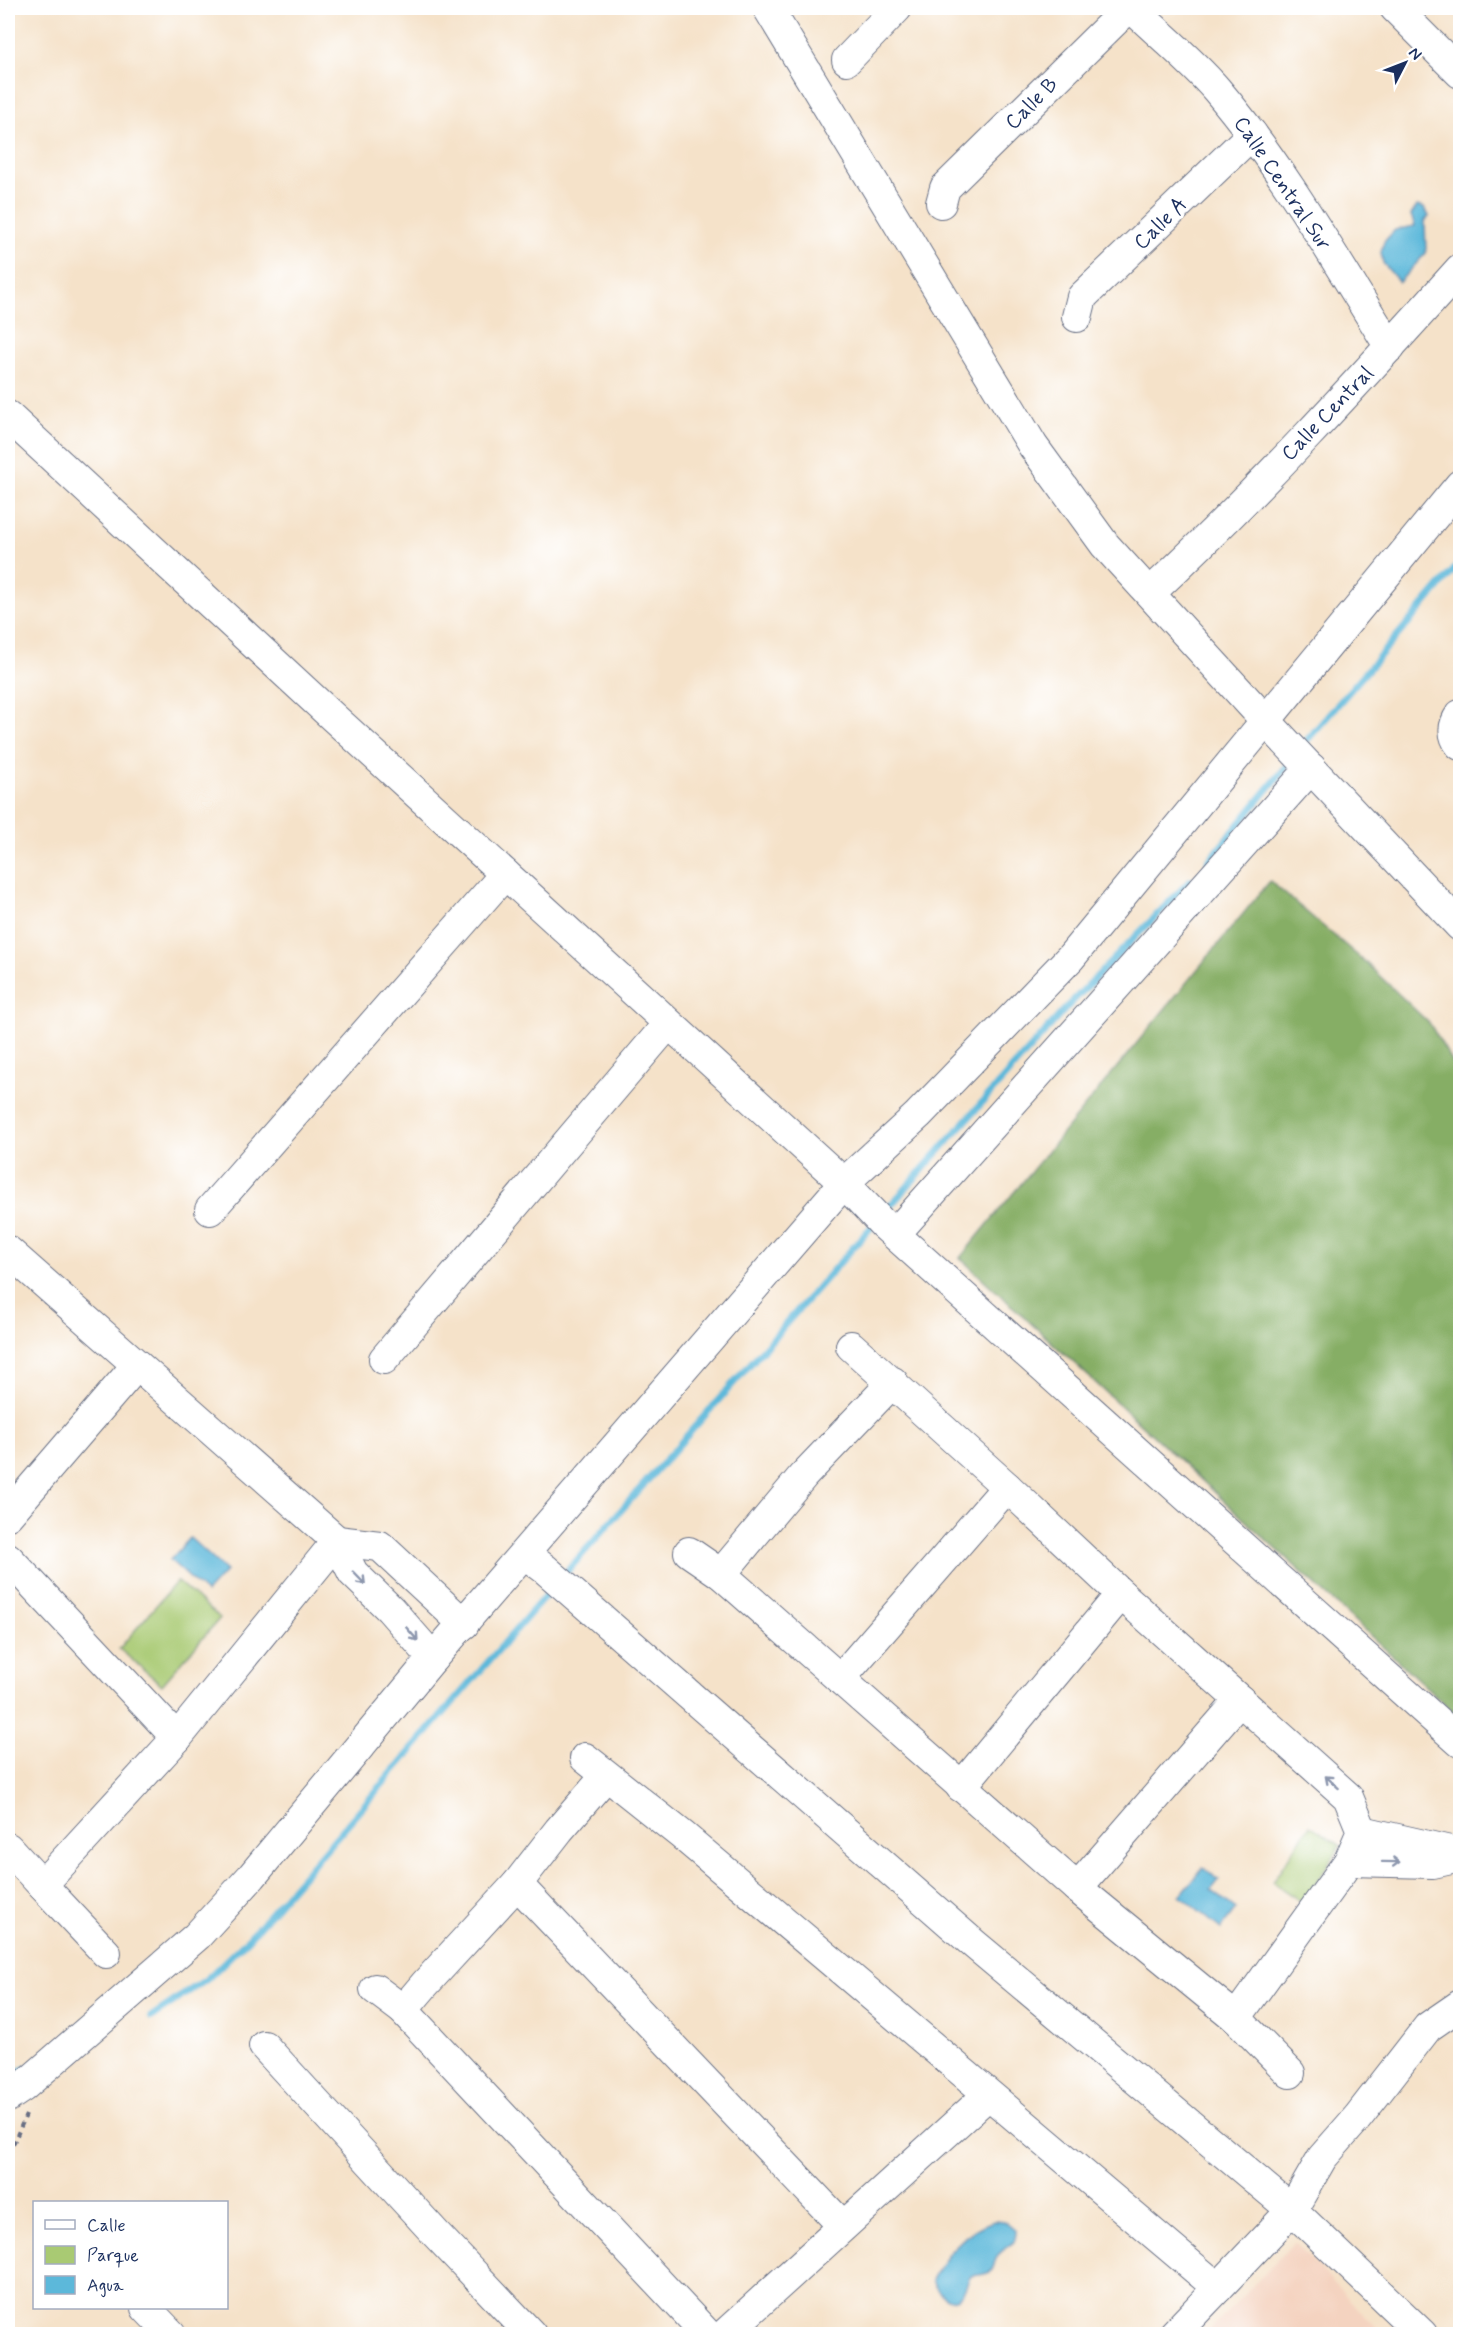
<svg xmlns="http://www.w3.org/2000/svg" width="1468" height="2342" font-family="Mynerve,sans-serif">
<rect width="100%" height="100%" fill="#fff"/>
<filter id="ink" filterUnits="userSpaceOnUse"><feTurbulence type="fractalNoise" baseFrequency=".0167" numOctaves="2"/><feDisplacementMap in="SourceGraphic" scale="12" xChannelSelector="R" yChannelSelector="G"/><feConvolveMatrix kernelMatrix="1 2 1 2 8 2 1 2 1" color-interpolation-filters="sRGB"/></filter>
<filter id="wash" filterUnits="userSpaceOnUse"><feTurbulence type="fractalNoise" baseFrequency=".008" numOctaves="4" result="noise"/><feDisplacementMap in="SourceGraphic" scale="24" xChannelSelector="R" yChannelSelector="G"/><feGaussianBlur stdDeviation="1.35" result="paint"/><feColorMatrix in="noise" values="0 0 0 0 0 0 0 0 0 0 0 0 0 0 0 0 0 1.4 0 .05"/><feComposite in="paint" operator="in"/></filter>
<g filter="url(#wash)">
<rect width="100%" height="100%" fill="#f5e2c9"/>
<polygon fill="#f4d3c0" points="1295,2242 1382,2334 1206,2334"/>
<g fill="#a9ca73" stroke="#627c68" stroke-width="1.5">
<polygon points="177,1581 220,1618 162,1685 119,1649"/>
<polygon points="1310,1825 1341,1846 1303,1903 1272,1882"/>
</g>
<polygon fill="#86ae65" stroke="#506e62" stroke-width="1.5" points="1270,881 1364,961 1430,1024 1460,1075 1460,1718 960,1258"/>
<g fill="#5cb8da" stroke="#3c749c" stroke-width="1.5">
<polygon points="1417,206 1424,208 1429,216 1425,221 1426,253 1399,282 1383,263 1381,252 1384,242 1395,230 1415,226 1411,215"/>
<polygon points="190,1538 226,1571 206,1593 170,1560"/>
<polygon points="1203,1867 1219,1880 1211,1890 1236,1909 1221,1929 1180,1896"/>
<path d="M994,2221L1006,2222L1016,2230C1016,2249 1007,2244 998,2255C993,2260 996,2267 990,2272C984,2275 977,2275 971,2276C967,2281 966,2289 962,2294C951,2308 936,2291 932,2280C944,2255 967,2229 994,2221Z"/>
</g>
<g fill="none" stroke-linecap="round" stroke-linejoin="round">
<g stroke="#5cb8da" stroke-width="7">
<polyline points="1308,739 1460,563"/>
<polyline points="1208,862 1286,767"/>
<polyline points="883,1214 1067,1007 1190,881"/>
<polyline points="563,1576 873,1225"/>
<polyline points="151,2017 207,1979 248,1939 553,1587"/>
<polyline points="8,2074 25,2069"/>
</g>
</g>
</g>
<g filter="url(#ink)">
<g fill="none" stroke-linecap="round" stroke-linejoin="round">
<defs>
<g id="minor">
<polyline points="768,8 1033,446 1105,545 1266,721 1460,926"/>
<path d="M1132,8C1160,35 1192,61 1217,90C1284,169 1335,260 1390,347"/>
<polyline points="1395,8 1460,73"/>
<polyline points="847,60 897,8"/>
<polyline points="941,203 945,188 1128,8"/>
<polyline points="1077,317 1082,297 1252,134"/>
<polyline points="8,416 333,717 844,1183 883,1224 1460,1742"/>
<path d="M1150,593C1259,491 1360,380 1460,269"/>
<path d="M1460,715C1453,725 1452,735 1460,745"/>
<polyline points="210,1210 505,874"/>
<polyline points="895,1234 1311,768"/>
<polyline points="8,1251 337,1541 353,1573 390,1609 433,1658"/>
<polyline points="851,1346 1007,1487 1121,1594 1348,1797 1362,1831 1349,1861 1236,2018"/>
<polyline points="384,1359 668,1024"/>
<polyline points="8,1515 137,1365"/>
<polyline points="337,1541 380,1546 464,1624"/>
<polyline points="689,1552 721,1574 1077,1888 1236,2018 1290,2073"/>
<polyline points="525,1554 545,1569 974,1944 1292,2210 1422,2334"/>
<polyline points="8,1558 177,1738"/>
<polyline points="721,1574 803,1476 893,1382"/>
<polyline points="840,1679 1007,1487"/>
<polyline points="585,1758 682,1835 1218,2288 1292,2210 1322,2158 1358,2117 1428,2027 1460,2005"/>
<polyline points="961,1787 1121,1594"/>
<polyline points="1362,1831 1450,1851"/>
<polyline points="8,1848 42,1885 177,1738 337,1541"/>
<polyline points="1349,1861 1433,1863 1460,1857"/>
<polyline points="517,1884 843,2226"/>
<polyline points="42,1885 106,1953"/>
<polyline points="1077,1888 1240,1700"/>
<polyline points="375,1989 403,2010 707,2334"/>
<polyline points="403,2010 425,1984 517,1884 559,1830 606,1776"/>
<polyline points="264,2046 436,2234 531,2334"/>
<polyline points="8,2097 23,2087 197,1936 252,1876 433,1658 844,1183 918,1115 1071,957 1460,485"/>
<polyline points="146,2308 171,2334"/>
<polyline points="725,2334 988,2095"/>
<polyline points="1174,2334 1218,2288"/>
</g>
</defs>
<use href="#minor" stroke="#676e83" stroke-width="32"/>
<polyline stroke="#676e83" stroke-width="4" stroke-dasharray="4.5 4.5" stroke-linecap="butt" points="8,2151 14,2142 26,2115"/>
<use href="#minor" stroke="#fff" stroke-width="30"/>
</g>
<defs><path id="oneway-shaft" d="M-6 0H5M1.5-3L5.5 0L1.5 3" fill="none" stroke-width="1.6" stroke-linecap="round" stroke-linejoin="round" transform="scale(1.5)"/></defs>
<g stroke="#8d97ae">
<use href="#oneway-shaft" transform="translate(359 1578) rotate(46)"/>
<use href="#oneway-shaft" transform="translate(412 1634) rotate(49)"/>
<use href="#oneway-shaft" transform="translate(1332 1782) rotate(-138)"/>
<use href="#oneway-shaft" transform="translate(1391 1862) rotate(1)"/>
</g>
</g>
<g text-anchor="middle" stroke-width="6" stroke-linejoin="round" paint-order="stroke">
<g font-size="21" fill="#1b2f5e" stroke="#fff">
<text transform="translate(1031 103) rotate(-45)" y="7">Calle B</text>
<text transform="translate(1283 183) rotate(56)" y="7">Calle Central Sur</text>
<text transform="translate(1160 223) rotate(-44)" y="7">Calle A</text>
<text transform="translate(1327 413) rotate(-46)" y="7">Calle Central</text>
</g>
</g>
<rect width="1468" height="2342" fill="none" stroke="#fff" stroke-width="30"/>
<rect x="33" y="2201" width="195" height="108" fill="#ffffff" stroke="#a4acbf" stroke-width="1.5"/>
<rect x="45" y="2220" width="30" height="9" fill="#ffffff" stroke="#a4acbf" stroke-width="1.5"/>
<text x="87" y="2231" font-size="18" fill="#1b2f5e">Calle</text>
<rect x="45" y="2246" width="30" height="18" fill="#a9ca73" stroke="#a4acbf" stroke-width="1.5"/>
<text x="87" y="2261" font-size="18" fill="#1b2f5e">Parque</text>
<rect x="45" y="2276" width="30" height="18" fill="#5cb8da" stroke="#a4acbf" stroke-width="1.5"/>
<text x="87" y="2291" font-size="18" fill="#1b2f5e">Agua</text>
<g transform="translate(1405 63) rotate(48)" stroke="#ffffff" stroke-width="4.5" paint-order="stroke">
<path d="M0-4.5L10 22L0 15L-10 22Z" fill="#1b2f5e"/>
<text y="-9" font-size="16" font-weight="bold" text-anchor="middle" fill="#1b2f5e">N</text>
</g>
</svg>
